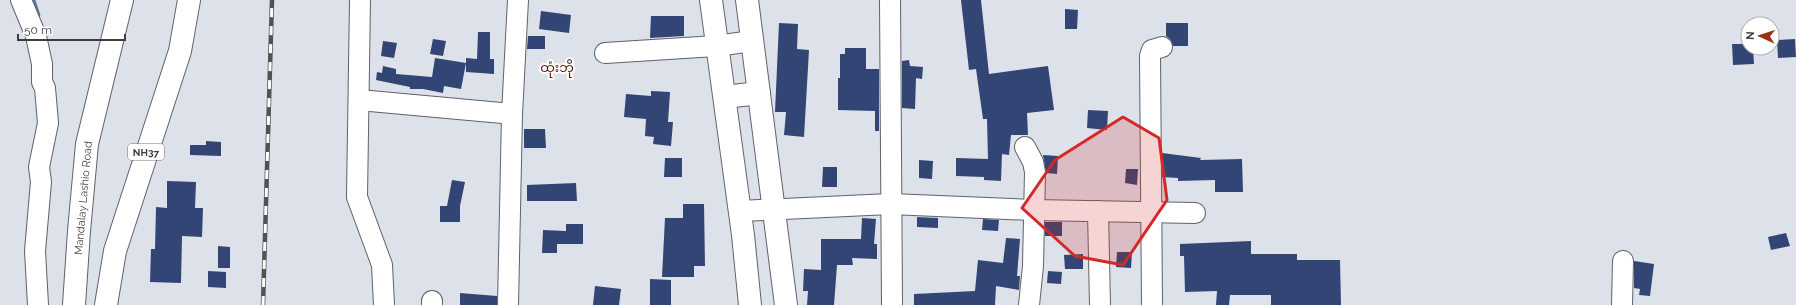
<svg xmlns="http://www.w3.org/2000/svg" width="1796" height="305" font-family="Raleway,'Noto Sans Myanmar',sans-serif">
<rect width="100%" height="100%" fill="#dde1e9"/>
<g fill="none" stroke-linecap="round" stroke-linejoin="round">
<polyline stroke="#547695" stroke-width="4.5" points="33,0 38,15"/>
</g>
<g fill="#324574">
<polygon points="961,0 981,0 989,74 1048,66 1054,110 1027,113 1028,135 1011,135 1009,155 1002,154 1001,181 984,180 984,177 956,176 956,158 988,159 987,119 983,119 976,69 969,70"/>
<polygon points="1065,9 1078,10 1077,29 1065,29"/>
<polygon points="541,11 571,15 569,33 539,29"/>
<polygon points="651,16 684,16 684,36 650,38"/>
<polygon points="779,23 798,24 797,49 809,50 804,137 784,135 786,112 775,112"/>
<polygon points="1166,23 1188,23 1188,46 1173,46 1170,39 1166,36"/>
<polygon points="478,32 490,32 490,59 494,59 494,74 466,72 466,58 477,59"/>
<polygon points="528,36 545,36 545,49 527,49"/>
<polygon points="433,39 446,41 443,56 430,54"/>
<polygon points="1795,39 1796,57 1778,58 1777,40"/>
<polygon points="383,41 397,43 394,58 381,56"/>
<polygon points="1732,44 1748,44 1748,48 1753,48 1754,64 1733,65"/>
<polygon points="845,48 866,48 866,69 879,69 879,131 875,131 875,111 838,110 838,78 840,78 840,54 845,54"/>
<polygon points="435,58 466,63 461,89 444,86 443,93 423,89 410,89 410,87 376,80 377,72 382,73 383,66 396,69 396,74 432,77"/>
<polygon points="909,60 910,66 923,67 922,79 916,78 915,109 902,108 902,61"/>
<polygon points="651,91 670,92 668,122 673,122 671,146 653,144 654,137 645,136 646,119 624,117 626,94 651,96"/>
<polygon points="1088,110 1108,111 1107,130 1087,128"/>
<polygon points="524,129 545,129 546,148 524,148"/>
<polygon points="206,141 221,142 221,156 190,155 190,145 206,145"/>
<polygon points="1162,153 1201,158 1200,160 1242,159 1243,192 1215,192 1215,180 1178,181 1178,178 1162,177"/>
<polygon points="1043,155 1058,156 1057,174 1046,173"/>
<polygon points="665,158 682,158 682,177 664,177"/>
<polygon points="919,160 933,161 932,179 919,178"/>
<polygon points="823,167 837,167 837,187 822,187"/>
<polygon points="1126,169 1138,169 1137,185 1125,183"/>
<polygon points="452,180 465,182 460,206 460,222 440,222 440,206 447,206"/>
<polygon points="167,181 196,182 195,208 203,208 202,237 182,236 181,283 150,282 151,249 155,249 156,207 167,208"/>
<polygon points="576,183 577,201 527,201 527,185"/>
<polygon points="683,204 704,204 705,266 694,266 694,277 662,277 665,218 683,218"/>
<polygon points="917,217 938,218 938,228 917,227"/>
<polygon points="862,218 876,219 874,244 877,244 877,259 852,258 853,265 837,265 834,305 807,305 808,291 803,291 804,269 821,270 821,239 861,239"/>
<polygon points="983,219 999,220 998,231 982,230"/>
<rect x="1045" y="222" width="17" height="14"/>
<polygon points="566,224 583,224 583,244 557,244 557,253 542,253 543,230 566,231"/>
<polygon points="1786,233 1790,246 1771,250 1768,237"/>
<polygon points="1006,238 1020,239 1017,276 1020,276 1019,290 996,286 995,305 914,305 914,294 975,291 978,260 1003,263"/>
<polygon points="1251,241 1251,254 1297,254 1297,260 1340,260 1341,305 1271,305 1271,295 1230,295 1229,305 1216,305 1217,291 1185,292 1184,256 1180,256 1180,244"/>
<polygon points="218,246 230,247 230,268 218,268"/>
<polygon points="1117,252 1132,252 1131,268 1116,267"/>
<polygon points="1083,254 1083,269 1065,269 1064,255"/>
<polygon points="1634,261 1654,264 1650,296 1639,295 1640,289 1634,288"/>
<polygon points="208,271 226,272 226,288 208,287"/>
<polygon points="1048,271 1062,272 1061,284 1047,283"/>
<polygon points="650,279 671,280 671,305 650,305"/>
<polygon points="595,286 621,289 619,305 593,305"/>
<polygon points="460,293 497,296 497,305 460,305"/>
</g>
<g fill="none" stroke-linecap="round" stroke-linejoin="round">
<defs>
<g id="minor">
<polyline points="21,0 36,36 42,64 42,82 45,88 48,123 39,167 41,182 35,251 38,305"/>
<polyline points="360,0 357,197 382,265 384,305"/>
<polyline points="890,0 892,305"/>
<polyline points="605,53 716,46 752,41"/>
<polyline points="359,100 512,114"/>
<polyline points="1025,147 1033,162 1035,172 1033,266 1029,305"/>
<polyline points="740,211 890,204 1033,210 1195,213"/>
<polyline points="1098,211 1100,305"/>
<polyline points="432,305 432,301"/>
<polyline points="508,305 512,114 518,0"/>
<polyline points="1152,305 1150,56 1152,50 1162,47"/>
<polyline points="1622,305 1623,261"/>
</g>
<g id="major">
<polyline points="711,0 743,235 750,305"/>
<polyline points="747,0 786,305"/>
</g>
<g id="highway">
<polyline points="725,97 759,93"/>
<polyline points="74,305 79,231 87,144 122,0"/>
<polyline points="106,305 115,251 180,51 189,0"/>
</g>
</defs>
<use href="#minor" stroke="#5f626a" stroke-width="22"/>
<use href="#major" stroke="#5f626a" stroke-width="24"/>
<use href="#highway" stroke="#5f626a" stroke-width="24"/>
<use href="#minor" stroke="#fff" stroke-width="20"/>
<use href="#major" stroke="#fff" stroke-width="22"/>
<use href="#highway" stroke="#fff" stroke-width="22"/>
<defs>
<polyline id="rail" points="263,305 272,0"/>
</defs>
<use href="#rail" stroke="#505255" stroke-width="4.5"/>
<use href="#rail" stroke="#fff" stroke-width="3" stroke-dasharray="9" stroke-linecap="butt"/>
</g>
<path fill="#d62828" fill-opacity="0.2" stroke="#d62828" stroke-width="3" stroke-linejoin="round" d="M1123,117L1159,138L1167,200L1123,265L1075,256L1022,208L1055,160Z"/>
<g text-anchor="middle" stroke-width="4" stroke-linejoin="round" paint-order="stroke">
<rect fill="#fff" stroke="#767779" stroke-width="1" x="128" y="144" width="36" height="16" rx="3"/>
<g font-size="10" font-weight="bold" fill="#3c3d40">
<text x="146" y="156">NH37</text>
</g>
<g font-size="11" fill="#3c3d40" stroke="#fff">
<text transform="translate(83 198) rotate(-85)" y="4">Mandalay Lashio Road</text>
</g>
<g font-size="13" fill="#591705" stroke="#fff">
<text x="557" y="72">ထုံးဘို</text>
</g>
</g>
<g transform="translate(1760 36) rotate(273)"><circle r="19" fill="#ffffff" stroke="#b1b1b3"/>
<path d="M0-3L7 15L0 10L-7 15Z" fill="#9a3215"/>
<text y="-6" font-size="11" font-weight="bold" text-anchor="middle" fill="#3c3d40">N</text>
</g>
<path d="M18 34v6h107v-6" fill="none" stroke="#3c3d40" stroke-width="2"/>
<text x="24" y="34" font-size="12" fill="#3c3d40" stroke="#ffffff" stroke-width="3" paint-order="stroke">50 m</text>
</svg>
